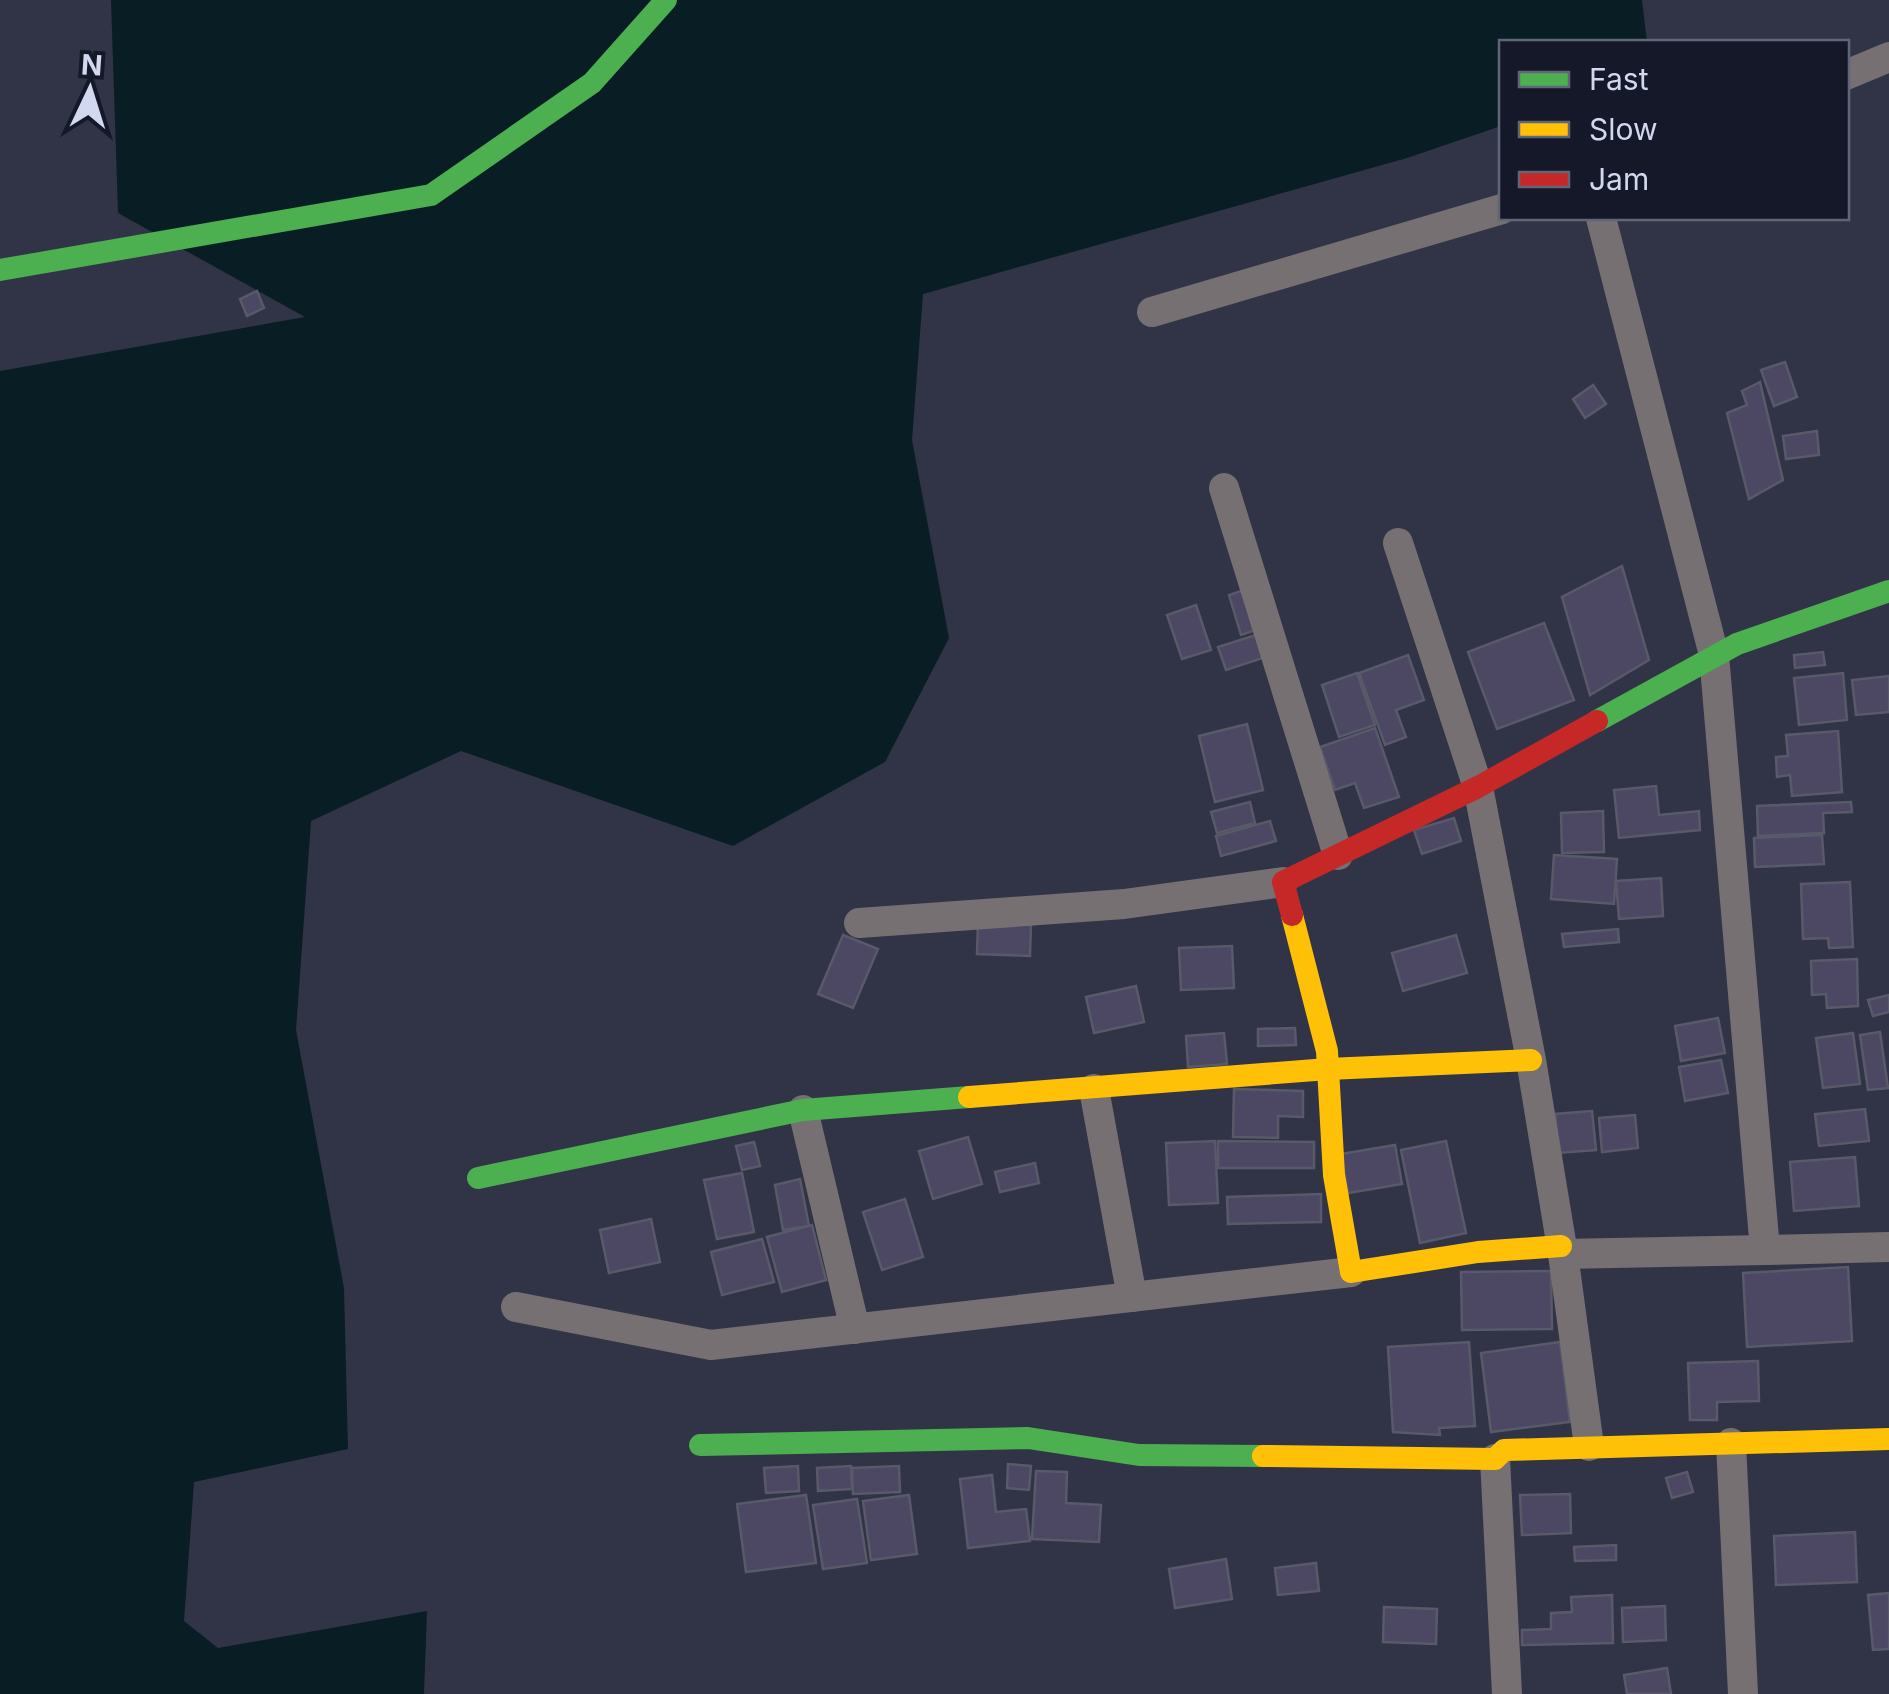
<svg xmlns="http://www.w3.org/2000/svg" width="1889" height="1694" font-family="Inter,sans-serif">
<rect width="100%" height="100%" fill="#313447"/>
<polygon fill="#081d24" points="111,0 1642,0 1647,42 1502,42 1501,126 1407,158 923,294 912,440 949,638 885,762 733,846 461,751 311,821 296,1030 344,1288 348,1449 194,1482 184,1621 218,1648 427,1611 424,1694 0,1694 0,371 305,317 118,213"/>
<g fill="#4c4763" stroke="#585969" stroke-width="2.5">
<polygon points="257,291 264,308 247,316 240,299"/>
<polygon points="1785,362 1797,397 1774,406 1761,370"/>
<polygon points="1760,382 1783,480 1749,499 1727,413 1747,405 1742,391"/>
<polygon points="1593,385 1606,404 1585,418 1573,399"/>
<polygon points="1817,431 1819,455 1786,459 1783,436"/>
<polygon points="1622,566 1649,660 1590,695 1562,597"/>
<polygon points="1247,589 1259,629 1241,635 1229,595"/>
<polygon points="1196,605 1211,650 1182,659 1167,615"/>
<polygon points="1544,623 1574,700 1497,729 1468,652"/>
<polygon points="1262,633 1269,656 1226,670 1218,647"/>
<polygon points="1823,652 1825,665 1795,668 1794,655"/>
<polygon points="1408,655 1424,700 1396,710 1406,737 1385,745 1359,673"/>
<polygon points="1357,673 1375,725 1339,737 1322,685"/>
<polygon points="1843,673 1847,720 1799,725 1794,678"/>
<polygon points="1889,676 1889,712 1856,715 1852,680"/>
<polygon points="1247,724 1263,790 1215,802 1199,736"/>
<polygon points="1375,728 1399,797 1364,808 1355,783 1335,790 1320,747"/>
<polygon points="1838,731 1842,792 1792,796 1790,775 1777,777 1776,757 1788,756 1786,735"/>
<polygon points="1656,786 1659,815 1699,811 1700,830 1619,838 1614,790"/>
<polygon points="1250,802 1255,823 1217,833 1211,812"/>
<polygon points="1851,802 1852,812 1823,813 1824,833 1758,836 1757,806"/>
<polygon points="1603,811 1604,852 1562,853 1561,813"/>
<polygon points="1454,818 1461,841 1422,854 1414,830"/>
<polygon points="1270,821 1276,841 1221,856 1216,836"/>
<polygon points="1822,835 1824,864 1755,867 1754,838"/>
<polygon points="1554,855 1617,859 1614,904 1551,899"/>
<polygon points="1661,878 1663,916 1619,919 1616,881"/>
<polygon points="1850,882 1853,947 1829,948 1828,938 1803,939 1801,884"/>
<polygon points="978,923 1031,925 1030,956 977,954"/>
<polygon points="1618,929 1619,942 1564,947 1562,934"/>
<polygon points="843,935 878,949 853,1008 818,994"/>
<polygon points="1456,935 1467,973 1403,991 1392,953"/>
<polygon points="1232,946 1234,988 1181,990 1179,948"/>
<polygon points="1857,959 1858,1006 1827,1008 1826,994 1812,995 1811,961"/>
<polygon points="1136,986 1144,1022 1094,1033 1086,997"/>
<polygon points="1889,995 1889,1012 1873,1016 1868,1000"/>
<polygon points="1718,1018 1725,1053 1681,1061 1675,1026"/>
<polygon points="1295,1028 1296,1045 1258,1046 1258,1029"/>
<polygon points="1880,1032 1888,1088 1868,1090 1860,1035"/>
<polygon points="1224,1033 1227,1064 1188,1067 1186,1036"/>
<polygon points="1853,1033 1860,1084 1823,1088 1816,1038"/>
<polygon points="1721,1060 1728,1093 1685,1101 1679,1067"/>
<polygon points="1234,1089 1303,1091 1303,1117 1278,1116 1278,1138 1233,1137"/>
<polygon points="1865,1109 1869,1141 1819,1146 1815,1114"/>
<polygon points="1592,1111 1596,1150 1558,1153 1555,1114"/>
<polygon points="1635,1115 1638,1148 1602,1152 1599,1118"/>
<polygon points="968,1137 982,1184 933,1199 919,1151"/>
<polygon points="1215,1141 1218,1203 1169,1205 1166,1143"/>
<polygon points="1218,1141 1314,1142 1314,1168 1218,1168"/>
<polygon points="1446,1141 1466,1233 1420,1243 1401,1150"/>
<polygon points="754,1142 760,1166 742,1170 736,1146"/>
<polygon points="1395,1145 1402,1184 1348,1193 1341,1154"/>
<polygon points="1855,1157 1859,1206 1794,1211 1790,1162"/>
<polygon points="1035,1163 1039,1183 1000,1192 995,1172"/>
<polygon points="742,1173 754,1232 717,1239 704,1180"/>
<polygon points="800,1179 809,1226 783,1230 775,1185"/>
<polygon points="1321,1194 1321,1222 1228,1224 1227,1197"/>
<polygon points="905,1199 923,1257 882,1270 863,1212"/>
<polygon points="651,1219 660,1262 609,1273 600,1230"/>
<polygon points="812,1225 826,1280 782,1292 767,1237"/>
<polygon points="762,1239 774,1282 722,1295 711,1252"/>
<polygon points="1848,1267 1852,1341 1747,1347 1743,1273"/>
<polygon points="1551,1271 1552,1329 1462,1330 1461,1272"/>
<polygon points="1469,1342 1475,1426 1439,1428 1440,1435 1393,1432 1388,1347"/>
<polygon points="1560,1342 1570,1422 1491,1432 1481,1353"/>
<polygon points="1758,1361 1759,1401 1717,1402 1717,1420 1690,1420 1688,1363"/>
<polygon points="1008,1464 1031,1466 1029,1490 1007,1488"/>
<polygon points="798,1466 799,1491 766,1493 764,1468"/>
<polygon points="851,1466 852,1489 818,1491 817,1468"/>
<polygon points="899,1466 900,1492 853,1494 852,1468"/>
<polygon points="1036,1471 1067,1472 1066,1503 1101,1505 1099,1542 1032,1539"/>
<polygon points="1687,1472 1693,1492 1672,1498 1666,1478"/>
<polygon points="992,1475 996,1512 1026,1509 1030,1541 968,1548 960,1479"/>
<polygon points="1570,1494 1571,1533 1522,1535 1520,1495"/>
<polygon points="806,1495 816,1563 746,1572 737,1504"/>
<polygon points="909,1495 917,1554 871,1560 863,1501"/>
<polygon points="857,1499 867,1563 823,1569 813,1505"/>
<polygon points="1855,1532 1857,1582 1776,1585 1774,1536"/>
<polygon points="1616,1545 1616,1560 1575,1561 1574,1547"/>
<polygon points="1226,1559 1232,1599 1175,1608 1169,1569"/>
<polygon points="1316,1563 1319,1591 1278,1595 1275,1568"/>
<polygon points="1889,1593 1889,1649 1873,1650 1868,1595"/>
<polygon points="1612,1595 1613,1643 1522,1645 1522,1630 1551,1629 1551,1613 1572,1612 1571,1597"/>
<polygon points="1665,1606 1666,1640 1623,1642 1622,1608"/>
<polygon points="1384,1607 1437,1609 1436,1644 1383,1642"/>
<polygon points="1667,1668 1671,1694 1627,1694 1624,1675"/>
</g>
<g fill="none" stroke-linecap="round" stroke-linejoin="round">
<g stroke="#767072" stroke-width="30">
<polyline points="1846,75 1889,57"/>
<polyline points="1601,218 1714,655 1765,1250 1889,1247"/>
<polyline points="1152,312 1502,209"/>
<polyline points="1224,488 1338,855"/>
<polyline points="1398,543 1478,787 1531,1060 1563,1254 1765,1250"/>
<polyline points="859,923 1124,904 1283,882"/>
<polyline points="1094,1089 1132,1297"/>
<polyline points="803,1110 855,1329"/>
<polyline points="1563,1254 1589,1446"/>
<polyline points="516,1307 711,1345 1351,1272"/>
<polyline points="1731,1443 1743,1694"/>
<polyline points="1495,1459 1507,1694"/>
</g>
<g stroke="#4caf50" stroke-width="22">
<polyline points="0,270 431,195 592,83 666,0"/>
<polyline points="1597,721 1737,644 1889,591"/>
<polyline points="478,1178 803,1110 969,1097"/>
<polyline points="700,1445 1028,1438 1139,1455 1263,1456"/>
</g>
<g stroke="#ffc107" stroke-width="22">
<polyline points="1292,915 1327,1051 1334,1175 1351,1272 1478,1252 1561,1246"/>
<polyline points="969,1097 1328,1069 1531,1060"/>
<polyline points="1263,1456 1495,1459 1504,1450 1889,1439"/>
</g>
<polyline stroke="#c62828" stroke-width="22" points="1292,915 1283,882 1478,787 1597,721"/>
</g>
<rect x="1499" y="40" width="350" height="180" fill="#141828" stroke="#606578" stroke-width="2.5"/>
<rect x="1519" y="72" width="50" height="15" fill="#4caf50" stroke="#606578" stroke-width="2.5"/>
<text x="1589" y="90" font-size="30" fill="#d2d8ef">Fast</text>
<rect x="1519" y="122" width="50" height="15" fill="#ffc107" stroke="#606578" stroke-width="2.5"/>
<text x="1589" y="140" font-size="30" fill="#d2d8ef">Slow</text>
<rect x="1519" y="172" width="50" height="15" fill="#c62828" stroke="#606578" stroke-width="2.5"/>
<text x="1589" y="190" font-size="30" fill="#d2d8ef">Jam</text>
<g transform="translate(90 90) rotate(4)" stroke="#141828" stroke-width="8" paint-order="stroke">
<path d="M0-8L18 38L0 25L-18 38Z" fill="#d2d8ef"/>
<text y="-15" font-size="28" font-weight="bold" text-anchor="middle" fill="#d2d8ef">N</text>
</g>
</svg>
